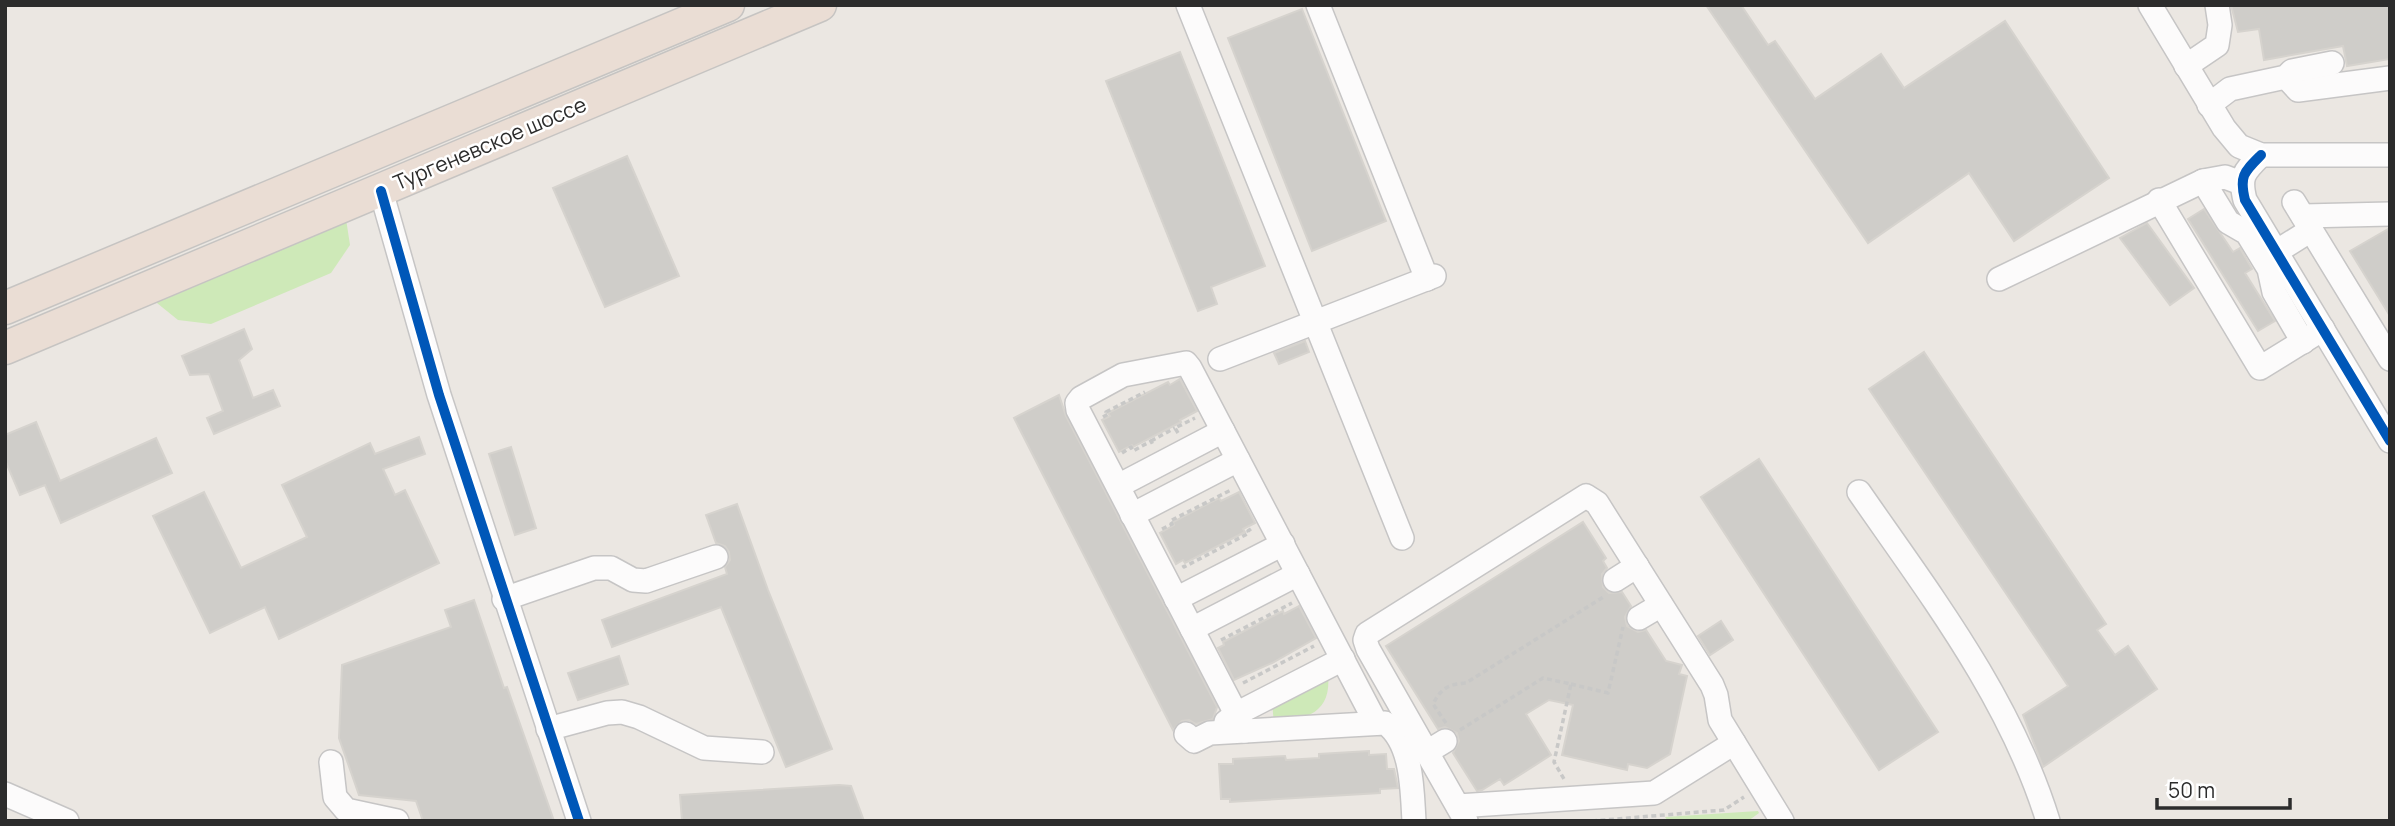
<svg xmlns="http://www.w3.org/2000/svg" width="2395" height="826" font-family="Manrope,sans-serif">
<rect width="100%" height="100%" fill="#ebe7e2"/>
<g fill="#cee9b8">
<polygon points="346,219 350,245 331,273 211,324 178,320 152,299"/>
<path d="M1328,673C1332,714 1307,718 1274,724L1272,702Z"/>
<polygon points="1758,811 1759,813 1748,821 1668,821 1665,817"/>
</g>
<g fill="#cfcdc9" stroke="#d6d3ce" stroke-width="2">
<polygon points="1706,5 1741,5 1768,45 1775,41 1815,99 1881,54 1904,88 2005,21 2109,178 2014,241 1969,173 1868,243"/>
<polygon points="2231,5 2390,5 2390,59 2347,66 2343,46 2264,60 2259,29 2238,32"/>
<polygon points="1302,9 1386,221 1312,251 1228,38"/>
<polygon points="1180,52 1265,266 1211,287 1217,304 1198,311 1106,81"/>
<polygon points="627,156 679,276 605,307 553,188"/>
<polygon points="2204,209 2233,252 2240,248 2252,269 2245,273 2275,321 2258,331 2188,219"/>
<polygon points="2147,223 2194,288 2170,305 2120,238"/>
<polygon points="2390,228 2390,316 2350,251"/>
<polygon points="244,329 252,349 239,360 253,398 273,390 280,406 214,434 207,418 223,411 209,374 190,375 182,356"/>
<polygon points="1305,341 1309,352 1279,364 1274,353"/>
<polygon points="1924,352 2106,624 2097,630 2115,655 2128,646 2157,689 2043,767 2023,715 2068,686 1869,389"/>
<polygon points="1180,379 1197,411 1180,420 1181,422 1133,447 1132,445 1119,452 1102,420 1110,416 1108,413 1168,382 1170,385"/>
<polygon points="1059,395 1066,416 1217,707 1213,719 1196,724 1189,720 1182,721 1173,730 1014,418"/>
<polygon points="36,422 60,481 156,438 172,473 61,523 45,485 20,495 5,460 5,435"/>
<polygon points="419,437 425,454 383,469 395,495 405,490 439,563 279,639 265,607 210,633 153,516 204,492 241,568 307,537 282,485 370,443 375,454"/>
<polygon points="511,447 536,528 515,535 489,454"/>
<polygon points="1759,459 1938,732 1879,770 1701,497"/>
<polygon points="1239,492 1255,523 1243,529 1245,532 1185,563 1183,560 1176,564 1160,533 1174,525 1173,522 1219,498 1221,501"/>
<polygon points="737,504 768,590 832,749 786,767 721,607 612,647 602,620 727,574 725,567 730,560 729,552 725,546 716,543 706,515"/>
<polygon points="1583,522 1606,558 1603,561 1607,568 1602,574 1603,587 1609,593 1622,592 1631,606 1625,617 1627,626 1638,632 1646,630 1666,661 1682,665 1679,674 1687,676 1670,754 1647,768 1628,764 1627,770 1562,755 1573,705 1549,700 1526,714 1551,755 1504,785 1500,779 1482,790 1477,791 1453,753 1459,741 1457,733 1445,727 1438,729 1386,646"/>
<polygon points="474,600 504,688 507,687 554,821 423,821 416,801 359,795 339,738 342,665 451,627 445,610"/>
<polygon points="1299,606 1316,638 1272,663 1234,680 1218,648 1224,645 1223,642 1283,611 1284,614"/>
<polygon points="1721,621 1733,640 1710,655 1698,636"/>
<polygon points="619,656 628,684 578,700 568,673"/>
<polygon points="1369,751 1369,755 1386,754 1387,769 1394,769 1398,788 1380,789 1380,793 1230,802 1230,799 1221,799 1219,764 1233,764 1233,759 1285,756 1286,760 1302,759 1319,758 1319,754"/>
<polygon points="839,785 851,786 864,821 682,821 680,795"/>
</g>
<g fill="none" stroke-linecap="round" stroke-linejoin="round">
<defs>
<g id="minor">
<polyline points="1188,5 1402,538"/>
<polyline points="1318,5 1427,279"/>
<polyline points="2150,5 2224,128 2239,146 2261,155 2390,155"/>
<polyline points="2186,66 2217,45 2220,25 2217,5"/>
<polyline points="2286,77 2298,90 2390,78"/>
<polyline points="2209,105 2230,89 2286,77 2292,71 2332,63"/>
<path d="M2261,155C2244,172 2239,176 2245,200L2390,441"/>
<polyline points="2203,181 2228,222 2247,233 2269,269 2274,292 2303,342"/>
<polyline points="381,191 439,395 579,821"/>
<polyline points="2159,200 2260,368 2323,329"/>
<polyline points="2294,202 2390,359"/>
<polyline points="2303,216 2390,214"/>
<polyline points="2276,252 2311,230"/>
<polyline points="1999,279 2203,181 2225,177 2241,183"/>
<polyline points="1220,359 1434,276"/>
<polyline points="1118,486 1223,431"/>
<path d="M1859,492C1931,596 2010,698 2048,821"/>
<polyline points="1132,515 1238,460"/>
<polyline points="1615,580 1637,566"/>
<polyline points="504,599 594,568 611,568 633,580 646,581 716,557"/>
<polyline points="1176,599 1283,544"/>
<polyline points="1639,618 1661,605"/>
<polyline points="1192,629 1298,574"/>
<polyline points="1226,722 1236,714 1343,659"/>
<polyline points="548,729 607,713 622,712 639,717 704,748 762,752"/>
<polyline points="1245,731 1078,410 1077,403 1081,398 1123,375 1186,363 1190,368 1376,723"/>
<path d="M1186,734L1194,741L1210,733L1385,723C1413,743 1412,791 1414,821"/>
<polyline points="1427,752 1445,741"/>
<polyline points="331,762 335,797 346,810 397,821"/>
<polyline points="5,794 67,821"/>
<polyline points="1458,806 1654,793 1734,743"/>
<polyline points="1466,821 1368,649 1365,640 1367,634 1586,496 1597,503 1712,685 1716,695 1720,720 1782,821"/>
</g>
<g id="highway">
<polyline points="5,308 728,5"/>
<polyline points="5,348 820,5"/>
</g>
</defs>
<use href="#minor" stroke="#c6c5c5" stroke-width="26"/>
<use href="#highway" stroke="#c6c4c2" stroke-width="35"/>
<g stroke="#c8c8c7" stroke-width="3.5" stroke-dasharray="5 3.5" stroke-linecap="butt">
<polyline points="1103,417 1108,414 1106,412 1145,392"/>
<polyline points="1178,433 1175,428 1195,418"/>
<polyline points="1151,441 1175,428"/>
<polyline points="1122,453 1131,447 1133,451 1151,441 1154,447"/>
<polyline points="1162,529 1172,524 1170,521 1231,490"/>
<polyline points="1183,565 1184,567 1249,533 1248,531 1252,528"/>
<polyline points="1221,640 1292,603"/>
<polyline points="1243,683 1314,646"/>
<polyline points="1571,684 1608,693 1623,627"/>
<path d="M1446,723L1433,704C1441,688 1449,684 1466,683L1605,596"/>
<polyline points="1460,730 1543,678 1571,684 1554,762 1564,779"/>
<polyline points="1592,821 1724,810 1744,797"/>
</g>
<use href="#minor" stroke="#fcfbfb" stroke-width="23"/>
<use href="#highway" stroke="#eaddd4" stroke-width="32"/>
<defs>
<g id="cycleway">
<path d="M2261,155C2244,172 2239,176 2245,200L2390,441"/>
<polyline points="381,191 439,395 579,821"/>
</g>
</defs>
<use href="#cycleway" stroke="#fff" stroke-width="15"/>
<use href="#cycleway" stroke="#0057b8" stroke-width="10"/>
</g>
<g text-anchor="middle" stroke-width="5" stroke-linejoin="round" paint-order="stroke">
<g font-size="21" fill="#2c2c2c" stroke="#fff">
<text transform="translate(490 144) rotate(-23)" y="7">Тургеневское шоссе</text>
</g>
</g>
<rect width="2395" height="826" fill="none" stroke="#2c2c2c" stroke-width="14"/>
<path d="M2157 798v10h133v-10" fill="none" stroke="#2c2c2c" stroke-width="3.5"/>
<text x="2168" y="798" font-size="21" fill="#2c2c2c" stroke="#ffffff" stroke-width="5" paint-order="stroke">50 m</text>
</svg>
